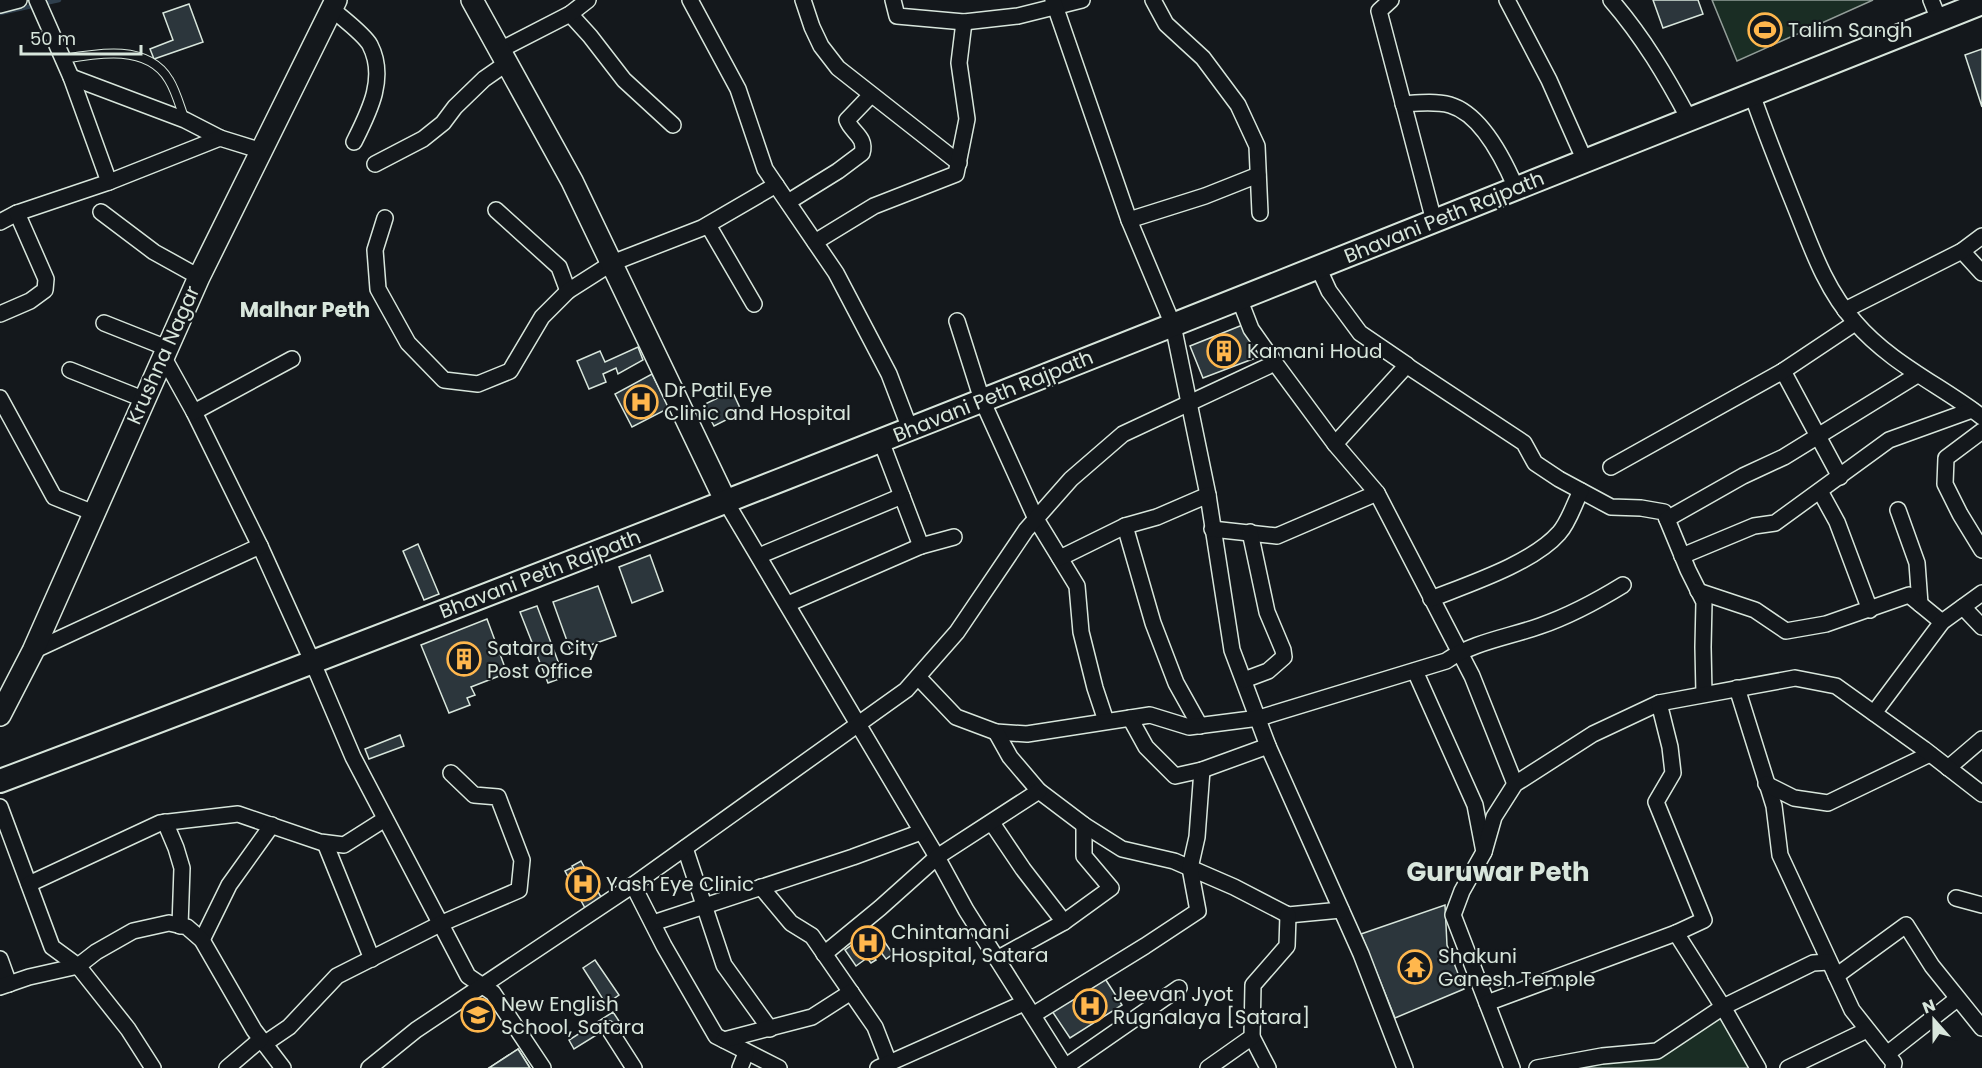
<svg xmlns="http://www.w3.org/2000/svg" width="1982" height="1068" font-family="Poppins,sans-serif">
<rect width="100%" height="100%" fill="#14181c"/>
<g fill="#1a2d24" stroke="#939e99" stroke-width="1.5">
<polygon points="1712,0 1873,0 1737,61"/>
<polygon points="1719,1010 1751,1068 1537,1068 1657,1051"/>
</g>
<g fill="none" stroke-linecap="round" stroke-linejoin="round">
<polyline stroke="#2f3f4d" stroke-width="4.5" points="0,13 59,0"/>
</g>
<g fill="#2c363c" stroke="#d8e6dc" stroke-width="1.5">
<polygon points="1653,0 1698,0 1703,14 1663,28"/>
<polygon points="189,4 203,42 154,59 150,49 173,40 163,13"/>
<polygon points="1982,49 1982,107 1965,55"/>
<polygon points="1245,324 1258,357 1203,378 1190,346"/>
<polygon points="638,347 643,360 618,374 616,368 603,374 606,382 589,389 577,361 600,351 605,362"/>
<polygon points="652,374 669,408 632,427 615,394"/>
<polygon points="728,393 730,397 734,395 740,408 736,410 738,414 714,426 703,405"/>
<polygon points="418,544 439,594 424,600 403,551"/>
<polygon points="650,555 663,591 632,603 619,567"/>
<polygon points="598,586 616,636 571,652 553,602"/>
<polygon points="537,606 564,677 548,683 520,612"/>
<polygon points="487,619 507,673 471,687 475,695 467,698 470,705 449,713 421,645"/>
<polygon points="400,735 404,746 369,759 365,749"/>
<polygon points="581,861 602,899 585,908 565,871 571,868 575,876 577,875 572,866"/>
<polygon points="1445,905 1447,945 1464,989 1395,1018 1361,934"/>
<polygon points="875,928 893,954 886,959 880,951 882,950 880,946 871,953 876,960 871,963 867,958 856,966 845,950"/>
<polygon points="595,960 619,995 606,1004 583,968"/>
<polygon points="1104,977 1122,1005 1070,1038 1052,1011"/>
<polygon points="613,1012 619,1021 574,1049 569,1040"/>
<polygon points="518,1049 530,1068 489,1068"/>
<polygon points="518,1049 530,1068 489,1068"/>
</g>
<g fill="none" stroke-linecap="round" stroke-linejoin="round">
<defs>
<path id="service" d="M64,59C98,53 148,44 169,80C176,91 180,107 185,120"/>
<g id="minor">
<polyline points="690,0 738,89 765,169 836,273 889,374 910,429"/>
<polyline points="803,0 812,27 821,46 838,68 959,163"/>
<polyline points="893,0 897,16 964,22 1018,16 1082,0"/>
<polyline points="1053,0 1129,220 1173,325 1208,495 1232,650 1268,746 1361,954 1405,1068"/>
<polyline points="1153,0 1166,24 1203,58 1238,105 1257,146 1260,213"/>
<polyline points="1391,0 1379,11 1434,221"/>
<polyline points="1507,0 1549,80 1585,161"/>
<path d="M1611,0C1643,37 1666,76 1689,119"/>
<polyline points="1931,0 1939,20"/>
<polyline points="0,5 19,0"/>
<path d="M332,9C342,18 364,34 370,45C387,78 369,112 354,142"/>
<polyline points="570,14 590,36 624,80 673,125"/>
<polyline points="500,50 570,14 588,0"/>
<polyline points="71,77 185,120 220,138"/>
<path d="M1752,94C1766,135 1782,174 1798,214C1813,252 1827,291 1855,322C1890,363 1940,385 1982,417"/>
<path d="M1403,104C1418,103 1435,101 1450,105C1481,114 1504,160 1516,188"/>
<polyline points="375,164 423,139 443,123 455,107 484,79 507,63"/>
<polyline points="109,182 220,138 262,151"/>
<path d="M788,202L838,171L862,153C867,137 851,132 847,120L871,95"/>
<polyline points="496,210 559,267 568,291"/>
<polyline points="101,212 154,252 199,277"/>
<polyline points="385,218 375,250 378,289 408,343 444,380 478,384 510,371 542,317 568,291 612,263 702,228 776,185"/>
<polyline points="1129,220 1205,196 1258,175"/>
<polyline points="0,222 17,213 109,182 71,77 37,0"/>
<polyline points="708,225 754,304"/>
<polyline points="815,242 874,206 956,174 967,119 959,63 964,22"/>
<polyline points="1962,251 1982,273"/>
<polyline points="1318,267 1329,291 1360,333 1407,365 1335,444"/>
<polyline points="1239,298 1251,329 1275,363 1335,444 1377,493 1472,676 1515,784"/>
<polyline points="1845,310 1962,251 1982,236"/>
<polyline points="0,314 30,301 45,290 46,279 17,213"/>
<polyline points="957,321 982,400 1036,519 1077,586 1081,632 1095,688 1106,721"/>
<polyline points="104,323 167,348"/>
<polyline points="164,358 194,412 260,546 313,663 353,757 468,976 493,993 543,1068"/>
<polyline points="1406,365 1524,443 1535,463 1559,479 1611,507 1641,508 1664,512 1688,570 1704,602 1703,647 1704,694"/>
<polyline points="70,370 143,399"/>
<polyline points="1783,371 1840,477"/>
<polyline points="0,398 54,497 94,513"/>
<polyline points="194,412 292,359"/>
<polyline points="1982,431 1946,458 1945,484 1960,514 1982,550"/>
<polyline points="881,441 921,546"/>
<polyline points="1611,467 1783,371 1855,323"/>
<polyline points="1820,491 1837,522 1870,610"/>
<polyline points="726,502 937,857 966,910 1066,1068"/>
<polyline points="1898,510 1917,563 1920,604"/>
<polyline points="1667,519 1743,476 1784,457 1917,375"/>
<polyline points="1125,526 1153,623 1176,683 1200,726"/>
<polyline points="1212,529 1277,536 1377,493"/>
<polyline points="759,556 902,496"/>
<polyline points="1682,556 1754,526 1775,523 1889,440 1972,410"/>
<polyline points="1060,558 1125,526 1157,517 1208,495"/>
<polyline points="1698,591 1755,610 1786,631 1826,624 1909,595 1942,622"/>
<path d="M1431,599C1469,584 1533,563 1559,533C1569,522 1574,504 1581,491"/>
<polyline points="788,604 921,546 954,537"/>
<polyline points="1963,607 1982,627"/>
<polyline points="33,651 260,546"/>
<polyline points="1415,671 1475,805 1484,852 1462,891 1453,915 1512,1068"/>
<path d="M918,677L956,717L996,732L1027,734L1150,715L1189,727L1259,718L1446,661C1473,642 1509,637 1540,626C1569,616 1597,601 1623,585"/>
<polyline points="1244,680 1268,671 1284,657 1283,650 1267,612 1250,532"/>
<polyline points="1737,688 1774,806 1780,855 1852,1010 1894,1063 1893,1068"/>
<polyline points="1874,713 1942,622 1982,593"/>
<polyline points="1130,718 1146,747 1175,776 1202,770 1268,746"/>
<polyline points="996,732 1010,757 1039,791 1084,825 1122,849 1174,861 1234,887 1288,915 1341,910"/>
<polyline points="1948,768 1982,739"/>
<polyline points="1766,784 1794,798 1828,803 1930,754"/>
<polyline points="0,807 52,947 78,966 128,1029 153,1068"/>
<polyline points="165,822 176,848 182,868 180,926"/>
<polyline points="992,823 1023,869 1064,922"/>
<polyline points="325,843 372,959"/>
<polyline points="685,848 724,965 770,1029"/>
<polyline points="1484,852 1494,817 1515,784 1593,734 1659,703 1795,678 1836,686 1924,749 1982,794"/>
<polyline points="29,884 160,823 238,814 320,842 344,845 385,819"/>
<polyline points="633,885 664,946 716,1036 779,1068"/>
<polyline points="761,887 791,923 812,936 875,1027 889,1063"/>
<polyline points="1956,898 1982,905"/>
<polyline points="653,923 853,857 921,832"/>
<polyline points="1676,933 1723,1007 1758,1068"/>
<polyline points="202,940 229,885 272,825"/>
<polyline points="824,954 880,908 937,857 1039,791"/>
<polyline points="0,959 9,984"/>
<polyline points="997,959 1064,922 1111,888 1084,856 1084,825"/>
<polyline points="1836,976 1906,925 1932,966 1982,1028"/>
<polyline points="0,987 29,977 78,966 96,952 133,931 169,923 187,927 202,940 254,1030 283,1068"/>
<polyline points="1487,1003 1676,933 1704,920 1656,802 1673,773 1670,747 1659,703"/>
<polyline points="1033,1015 1145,946 1198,911 1190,868 1197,837 1202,770"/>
<polyline points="609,1029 634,1068"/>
<polyline points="1252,1037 1268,1068"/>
<polyline points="724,1040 812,1017 851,992"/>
<polyline points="264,1044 289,1027 337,976 440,924 519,890 522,860 498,797 474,795 451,773"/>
<polyline points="1887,1054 1957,999"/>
<polyline points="1065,1067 1179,988"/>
<polyline points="227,1068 261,1039"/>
<polyline points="369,1068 416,1030 633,885 906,690 957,632 1026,530 1071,479 1123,434 1275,363"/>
<polyline points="740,1068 746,1053"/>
<polyline points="878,1068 1024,1003"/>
<polyline points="1208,1068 1252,1037 1253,985 1287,946 1288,915"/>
<polyline points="1537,1068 1602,1056 1657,1051 1723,1007 1813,963 1829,962"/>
<polyline points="1788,1068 1867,1030"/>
</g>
<g id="secondary">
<polyline points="472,0 572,181 726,502"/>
<polyline points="0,715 33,651 199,277 336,0"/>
</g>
<path id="primary" d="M0,781C664,531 1322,265 1982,3"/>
</defs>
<use href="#service" stroke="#d8e6dc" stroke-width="10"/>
<use href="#minor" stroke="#d8e6dc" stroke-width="18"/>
<use href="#secondary" stroke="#d8e6dc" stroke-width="24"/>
<use href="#primary" stroke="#d8e6dc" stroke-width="26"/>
<use href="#service" stroke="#14181c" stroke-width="8"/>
<use href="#minor" stroke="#14181c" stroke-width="15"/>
<use href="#secondary" stroke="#14181c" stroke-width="21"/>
<use href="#primary" stroke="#14181c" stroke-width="22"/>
</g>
<defs>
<symbol id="stadium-ring" viewBox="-11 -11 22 22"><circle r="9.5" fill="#14181c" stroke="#ffb74d" stroke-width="1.5"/><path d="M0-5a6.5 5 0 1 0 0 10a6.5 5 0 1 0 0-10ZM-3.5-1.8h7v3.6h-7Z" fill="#ffb74d"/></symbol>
<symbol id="building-ring" viewBox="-11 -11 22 22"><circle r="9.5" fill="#14181c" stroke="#ffb74d" stroke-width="1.5"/><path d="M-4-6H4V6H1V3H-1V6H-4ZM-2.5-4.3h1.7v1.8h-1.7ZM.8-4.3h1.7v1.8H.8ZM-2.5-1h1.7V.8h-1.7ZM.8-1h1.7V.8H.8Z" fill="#ffb74d"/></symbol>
<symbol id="hospital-ring" viewBox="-11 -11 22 22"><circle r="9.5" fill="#14181c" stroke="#ffb74d" stroke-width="1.5"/><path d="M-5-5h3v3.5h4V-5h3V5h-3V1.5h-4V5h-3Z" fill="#ffb74d"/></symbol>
<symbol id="temple-ring" viewBox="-11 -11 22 22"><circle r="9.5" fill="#14181c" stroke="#ffb74d" stroke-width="1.5"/><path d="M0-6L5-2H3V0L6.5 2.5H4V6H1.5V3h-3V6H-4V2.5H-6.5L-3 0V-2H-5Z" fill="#ffb74d"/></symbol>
<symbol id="school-ring" viewBox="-11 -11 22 22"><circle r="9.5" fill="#14181c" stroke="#ffb74d" stroke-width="1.5"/><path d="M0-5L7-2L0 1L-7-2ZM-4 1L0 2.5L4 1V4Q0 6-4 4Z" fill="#ffb74d"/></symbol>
</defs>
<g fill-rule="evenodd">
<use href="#stadium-ring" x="1746" y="11" width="38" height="38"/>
<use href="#building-ring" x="1205" y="332" width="38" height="38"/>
<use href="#hospital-ring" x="622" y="383" width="38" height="38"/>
<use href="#building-ring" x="445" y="640" width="38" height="38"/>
<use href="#hospital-ring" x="564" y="865" width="38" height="38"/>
<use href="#hospital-ring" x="849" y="924" width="38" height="38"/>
<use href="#temple-ring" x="1396" y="948" width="38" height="38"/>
<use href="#hospital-ring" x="1071" y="987" width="38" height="38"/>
<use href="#school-ring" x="459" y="996" width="38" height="38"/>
</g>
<g text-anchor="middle" stroke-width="4.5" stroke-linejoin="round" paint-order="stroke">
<g font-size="20" fill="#d8e6dc" stroke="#14181c" text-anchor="start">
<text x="1788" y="37">Talim Sangh</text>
<text x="1247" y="358">Kamani Houd</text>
<text x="664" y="397">Dr Patil Eye<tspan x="664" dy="23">Clinic and Hospital</tspan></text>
<text x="487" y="655">Satara City<tspan x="487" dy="23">Post Office</tspan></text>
<text x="606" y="891">Yash Eye Clinic</text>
<text x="891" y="939">Chintamani<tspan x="891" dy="23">Hospital, Satara</tspan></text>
<text x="1438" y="963">Shakuni<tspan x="1438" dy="23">Ganesh Temple</tspan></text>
<text x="1113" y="1001">Jeevan Jyot<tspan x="1113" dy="23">Rugnalaya [Satara]</tspan></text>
<text x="501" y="1011">New English<tspan x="501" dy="23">School, Satara</tspan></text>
</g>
<g font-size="20" fill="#d8e6dc" stroke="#14181c">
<text transform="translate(1444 217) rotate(-22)" y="7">Bhavani Peth Rajpath</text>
<text transform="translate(163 355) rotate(-66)" y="7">Krushna Nagar</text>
<text transform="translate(993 396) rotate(-22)" y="7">Bhavani Peth Rajpath</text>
<text transform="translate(540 574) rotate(-21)" y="7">Bhavani Peth Rajpath</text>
</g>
<g font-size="21" font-weight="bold" fill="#d8e6dc" stroke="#14181c">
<text x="305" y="317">Malhar Peth</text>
</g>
<g font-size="26" font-weight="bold" fill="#d8e6dc" stroke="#14181c">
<text x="1498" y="881">Guruwar Peth</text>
</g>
</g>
<g transform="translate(1934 1020) rotate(339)" stroke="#14181c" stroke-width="4.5" paint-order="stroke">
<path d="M0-4.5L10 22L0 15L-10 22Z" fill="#d8e6dc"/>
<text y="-9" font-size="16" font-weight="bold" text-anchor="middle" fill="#d8e6dc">N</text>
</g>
<path d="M21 45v9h120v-9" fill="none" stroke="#d8e6dc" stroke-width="3"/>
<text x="30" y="45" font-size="18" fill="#d8e6dc" stroke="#14181c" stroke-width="4.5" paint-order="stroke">50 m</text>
</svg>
